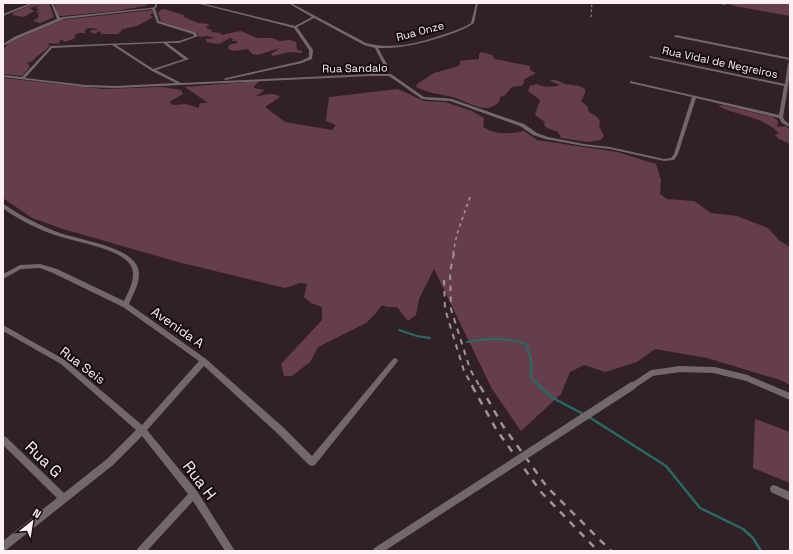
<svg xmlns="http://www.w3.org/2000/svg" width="793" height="554" font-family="'Space Grotesk',sans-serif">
<rect width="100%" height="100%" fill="#322027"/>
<g fill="#653d4d">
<polygon points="36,3 49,3 54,17 40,23 33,21 39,17 38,14 41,12 35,13 39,10 36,8 40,5 30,8 34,11 24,17 12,15 14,12"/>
<polygon points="54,3 141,3 149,5 117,11 61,16 58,15"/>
<polygon points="726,3 790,3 790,16 734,6"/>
<polygon points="164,9 184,15 184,17 198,23 209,24 206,28 212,30 211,32 221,33 221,35 241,31 257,38 272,38 280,41 290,40 296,42 297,50 302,51 302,53 289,52 273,56 271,54 280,48 258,55 252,54 248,49 234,51 228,49 229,45 237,43 237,41 232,41 233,39 230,38 219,44 206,42 207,40 205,39 216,38 207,36 199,37 197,33 161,21 158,13 160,10"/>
<path d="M152,10L153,13L150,15L153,17L137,26L123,29L118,34H101L100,31L94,34L89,31L99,29L88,28L84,31L86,33H78L74,36L76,38L64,42L62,39L58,44L49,43L48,44L50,46C44,52 37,55 33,61L27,63L29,65V68L22,76L3,74V50L9,42L62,20Z"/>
<path d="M481,52L493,55L494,59L530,66V70L536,73L523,80L524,83L521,86L512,87L504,96L500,97L499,102C494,106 491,108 485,108C473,107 463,100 452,97C438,93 430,94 416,87L417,84L434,73L456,67L461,64L459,61L479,59V55Z"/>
<path d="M3,78L103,89L163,87L181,90L183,94L169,102L173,105L186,104L199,108V105L201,103H208L185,87L260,81L254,86V88L265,90L256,96C264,96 273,91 280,97L265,107L285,122L332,130L336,125L326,121L329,97L398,89L424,101L445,102L472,111L484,118L483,127C497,135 508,134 524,131L537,140L617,152L656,164L661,180L660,194L667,199L694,201L711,213L737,216L768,228L780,241L790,247V385L780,380L707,358L655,349L637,362L605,372L584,365L570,372L561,394L521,431L492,389L434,269L419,299L416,315L408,321L397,307H387L382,305L376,313L366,323L318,347L310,362L292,376H284L281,364L322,320V307L311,303L304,297L307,284L300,283L285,288L178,262L63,229L32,218L3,198Z"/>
<path d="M552,80C557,80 561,82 565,84C573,86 578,84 585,89V93L581,101L587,106L589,112L596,116L600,121L599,126L604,136L601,140L587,142L561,138L558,132L547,128L544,125L545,122L535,115L540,100L528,91L530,86L537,84C544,88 553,87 560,85L550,81Z"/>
<path d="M722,105L773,117L778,121L777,127L786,126L790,130V144L779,139L775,135L779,133C760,115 740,117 718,106Z"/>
<polygon points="755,419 790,432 790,483 753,468"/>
</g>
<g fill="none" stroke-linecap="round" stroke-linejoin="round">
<g stroke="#236d65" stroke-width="2">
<polyline points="399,330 417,336 430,338"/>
<path d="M467,342C487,338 506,337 526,344L531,359V378L541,387"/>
</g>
<g stroke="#236d65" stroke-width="2.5">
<polyline points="539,386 553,398 585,415"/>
<polyline points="589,417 666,466 700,508 743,529 753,538 761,551"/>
<polyline points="789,551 790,549"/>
</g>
<g fill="#72686b" fill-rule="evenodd">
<polygon points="31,3 35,3 3,16 3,14"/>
<path d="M51,3H53L60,18L63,17L150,8L155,7V3H157V7L155,8L159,21L195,32L198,36L179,43H167L189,59L156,70L181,83L372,74V72L383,68L384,66L375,48L364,45L314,18L297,27L313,50L312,59L302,63L225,80L224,79L226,78L301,61L309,57V50L294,28L196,3H201L295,26L312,17L288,3H291L366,43C393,50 420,43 445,34C454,31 463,28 471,23L476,3H478L474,23C467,28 459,31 451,34C428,42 403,49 378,48L388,66L385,70L374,74H391L424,97L444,98L452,99L524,124L537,133L548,137L584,144L610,147L664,159L671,158L674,154L692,97L630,83V81L779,115L784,86L651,58L649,57L650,56L785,84L788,63L790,62V74L783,117L785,121L790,124V127L782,123L779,118L696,98L678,154L674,160L664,161L610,149L584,146L545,139L533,135L520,126L450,101L430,100L422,99L389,76H370L116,88L85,87L3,77V75L22,77L51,46L179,41L194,36L193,34L157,23L152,9L64,19L16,39L3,46V44L14,37L57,19ZM163,43L184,59L153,69L116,45ZM112,45L152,71L176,83L116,86L85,85L25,78L52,48Z"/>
<polygon points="716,3 724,3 726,4 725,5"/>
<polygon points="676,35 790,58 790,60 675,37 674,36"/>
<path d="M3,204C9,207 14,211 19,214C32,221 46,228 60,233C80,240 125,246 136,264C144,277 134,292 129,304L206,359L283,427L312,456L393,359L395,358L397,359L398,361L315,465L312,466L309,465L277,433L204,366L147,430L197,491L235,551H225L193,501L147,551H136L138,548L188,494L142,436L113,465L6,550L3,551V541L57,498L3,445V436L6,437L64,493L107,459L136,430L61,364L3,331V325L65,360L142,425L199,361L123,307L53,273L40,268L21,269L3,279V274L20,265L40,264L57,269L124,301C128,292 137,277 131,266C121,248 74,242 55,235C38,229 22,221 8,212L3,208Z"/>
<polygon points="747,375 790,393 790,400 744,380 743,378 744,376"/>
<polygon points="774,485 790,492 790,501 771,492 770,489 771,486"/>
</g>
<polyline stroke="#a39399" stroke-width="1" stroke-dasharray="2.5 2.5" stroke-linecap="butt" points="591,17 592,3"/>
<polyline stroke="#a39399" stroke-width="1.5" stroke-dasharray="3.5 3.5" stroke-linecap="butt" points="453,254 457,234 470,197"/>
<g stroke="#a39399" stroke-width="2" stroke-dasharray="5.5 5.5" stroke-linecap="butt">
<polyline points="454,253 450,272 451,309 470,369 480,387"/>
<polyline points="444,280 445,309 464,371 473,387"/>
</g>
<g stroke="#a39399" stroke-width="2.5" stroke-dasharray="7 7" stroke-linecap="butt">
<polyline points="472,386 496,429 541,492 598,551"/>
<polyline points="480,386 503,426 547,487 611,551"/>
</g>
<polyline stroke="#72686b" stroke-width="6" points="631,387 652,373 680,369 714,370 747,378"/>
<polyline stroke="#72686b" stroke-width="8" points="377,551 632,386"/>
</g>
<g text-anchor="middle" stroke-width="4" stroke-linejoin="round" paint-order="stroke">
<g font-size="11" fill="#fdf0f5" stroke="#150d10">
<text transform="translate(420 31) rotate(-15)" y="4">Rua Onze</text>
<text transform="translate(720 62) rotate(12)" y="4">Rua Vidal de Negreiros</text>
<text transform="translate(355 68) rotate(-1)" y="4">Rua Sandalo</text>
</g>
<g font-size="13" fill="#fdf0f5" stroke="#150d10">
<text transform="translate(178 327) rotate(35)" y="5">Avenida A</text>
<text transform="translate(83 365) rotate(37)" y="5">Rua Seis</text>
</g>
<g font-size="16" fill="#fdf0f5" stroke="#150d10">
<text transform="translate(44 459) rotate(44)" y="6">Rua G</text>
<text transform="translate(200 480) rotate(53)" y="6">Rua H</text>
</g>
</g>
<rect width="793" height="554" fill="none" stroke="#fdf0f5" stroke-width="8"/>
<g transform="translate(32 522) rotate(30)" stroke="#150d10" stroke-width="3" paint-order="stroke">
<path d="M0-3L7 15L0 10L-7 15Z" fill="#fdf0f5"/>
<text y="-6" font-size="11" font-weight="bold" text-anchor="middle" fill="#fdf0f5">N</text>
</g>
</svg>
